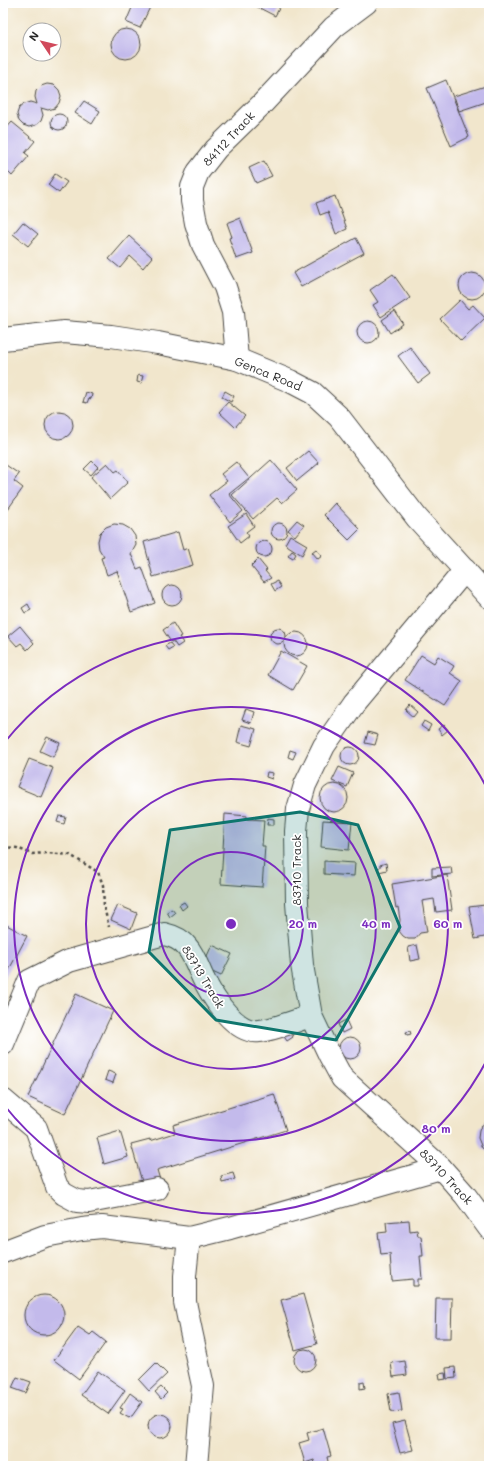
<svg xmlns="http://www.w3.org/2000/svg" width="492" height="1469" font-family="Mali,sans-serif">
<rect width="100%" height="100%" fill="#fff"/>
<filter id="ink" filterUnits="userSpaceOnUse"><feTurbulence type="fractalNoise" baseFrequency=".025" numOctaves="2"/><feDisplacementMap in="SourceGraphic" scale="8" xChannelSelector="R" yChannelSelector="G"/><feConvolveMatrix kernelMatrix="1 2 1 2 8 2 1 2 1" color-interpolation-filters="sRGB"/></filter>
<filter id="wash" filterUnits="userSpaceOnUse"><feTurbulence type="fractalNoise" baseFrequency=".012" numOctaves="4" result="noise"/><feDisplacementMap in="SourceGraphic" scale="16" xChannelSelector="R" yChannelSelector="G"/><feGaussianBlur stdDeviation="0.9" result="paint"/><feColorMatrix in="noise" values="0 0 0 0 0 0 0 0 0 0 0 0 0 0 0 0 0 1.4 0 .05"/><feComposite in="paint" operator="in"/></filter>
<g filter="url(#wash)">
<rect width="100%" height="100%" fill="#f1e6cc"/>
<g id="blocks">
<g fill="#c3baeb">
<polygon points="134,3 152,3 140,28 126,22"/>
<polygon points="250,3 282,3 275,16"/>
<circle cx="126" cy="44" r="15"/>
<polygon points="446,80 469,137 451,146 427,88"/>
<polygon points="47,84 54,85 59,90 61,96 59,103 55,108 48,110 41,108 43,115 41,121 36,125 29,127 23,125 19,121 17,114 19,108 24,104 30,102 37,104 35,97 36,91 41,86"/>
<polygon points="489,85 489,101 459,111 454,96"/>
<polygon points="84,101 100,111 92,124 75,113"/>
<circle cx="59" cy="122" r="8"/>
<polygon points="12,122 35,141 25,153 29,156 12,176 5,169 3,171 3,132"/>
<polygon points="264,161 272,176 256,183 249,168"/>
<polygon points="55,174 67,182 59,193 48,185"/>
<polygon points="335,196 347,229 336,234 328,212 320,215 316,203"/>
<polygon points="240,218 253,253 236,259 229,238 232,237 227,223"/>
<polygon points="23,222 38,234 28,246 13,234"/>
<polygon points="129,236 152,257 143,268 130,256 120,268 109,259"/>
<polygon points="356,238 364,253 301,287 293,273"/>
<circle cx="472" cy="286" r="13"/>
<polygon points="393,274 410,298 381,317 373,305 378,302 370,290"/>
<polygon points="460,300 468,309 473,305 485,318 461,341 440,319"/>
<polygon points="395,311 403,324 390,333 382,320"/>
<circle cx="368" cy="332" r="11"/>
<polygon points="410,347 430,374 418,383 398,356"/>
<polygon points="138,375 143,376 141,383 137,382"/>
<polygon points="225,391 234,396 231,402 222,397"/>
<polygon points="86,392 92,394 91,399 89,398 87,403 83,402"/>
<polygon points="228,402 245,416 235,427 219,412"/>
<circle cx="59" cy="425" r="14"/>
<polygon points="308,451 319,463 297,481 287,468"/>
<polygon points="271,460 297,490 282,503 277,498 253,519 232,495"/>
<polygon points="92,461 98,467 91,475 84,469"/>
<polygon points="236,462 249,478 229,494 243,511 230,522 209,495 227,481 221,474"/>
<polygon points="3,463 19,474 14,481 23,488 8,509 3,506"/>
<polygon points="107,463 115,472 118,470 128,482 110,499 91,477"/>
<polygon points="335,503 360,529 349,540 324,515"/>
<polygon points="246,514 254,526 246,532 249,536 240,543 228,526"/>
<polygon points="297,520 304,525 295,536 288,530"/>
<circle cx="279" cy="531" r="8"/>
<polygon points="114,524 123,525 130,529 135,536 136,545 131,554 137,569 142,567 155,603 131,612 117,571 107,575 101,558 104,557 99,549 98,541 100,533 106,527"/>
<polygon points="178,532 183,550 188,548 193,565 153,577 144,542"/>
<polygon points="290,535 307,545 302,555 285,544"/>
<circle cx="264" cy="549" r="8"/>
<polygon points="316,549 322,556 318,559 312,552"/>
<polygon points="292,551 296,554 293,559 288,556"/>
<polygon points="258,559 267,570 265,571 271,578 264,582 251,566"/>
<polygon points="277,581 281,587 275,591 271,584"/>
<circle cx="172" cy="595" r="10"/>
<polygon points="28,604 31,610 25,613 22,608"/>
<polygon points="173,623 181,636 179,637 183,643 177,647 173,641 171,642 163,630"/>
<polygon points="20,626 34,643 27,650 21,643 17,646 8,636"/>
<circle cx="278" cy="636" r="8"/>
<circle cx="296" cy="644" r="12"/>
<polygon points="170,643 173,647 168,650 165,646"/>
<polygon points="281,651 307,666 293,690 268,675"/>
<polygon points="421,655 434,663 438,656 454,666 450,673 462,681 445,706 405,680"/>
<polygon points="410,705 418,712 414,717 406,710"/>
<polygon points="246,709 254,712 251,723 242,720"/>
<polygon points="424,721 431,725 428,731 421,726"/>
<polygon points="241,725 256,729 251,746 237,742"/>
<polygon points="444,725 448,730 442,735 438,729"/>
<polygon points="368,732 378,735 375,745 365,743"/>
<polygon points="47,737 60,743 53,757 40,751"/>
<circle cx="350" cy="756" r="9"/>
<polygon points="290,750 296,752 293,759 288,757"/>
<polygon points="29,759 53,768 41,797 17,787"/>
<polygon points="339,767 353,773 347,787 332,781"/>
<polygon points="267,772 273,773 272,779 266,777"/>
<circle cx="334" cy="798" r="14"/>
<polygon points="225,814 247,816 247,819 264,820 262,846 265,846 262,887 221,884"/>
<polygon points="59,816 66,817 64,824 57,822"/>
<polygon points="268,818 274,819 274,825 267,825"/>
<polygon points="323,820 352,822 349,850 321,847"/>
<polygon points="324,861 355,863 354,876 324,874"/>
<polygon points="386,863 387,870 379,872 378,868 380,867 380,865"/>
<polygon points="451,867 452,874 432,876 432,868"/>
<polygon points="447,875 452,910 436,912 434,899 422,901 427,932 420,933 415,939 408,939 403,936 399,931 399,927 400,920 398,907 396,908 392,884"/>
<polygon points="184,902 187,906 182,910 179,905"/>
<polygon points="118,905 137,913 131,929 111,920"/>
<polygon points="485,905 489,926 489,936 475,939 469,907"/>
<polygon points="172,909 175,913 170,917 167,912"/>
<polygon points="3,923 27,936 3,981"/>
<polygon points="212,945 232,954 221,976 202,967"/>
<polygon points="417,945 420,959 410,961 408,947"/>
<polygon points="76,994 113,1011 65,1114 28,1097"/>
<polygon points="346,1020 350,1029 342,1033 338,1024"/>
<polygon points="290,1031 293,1037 287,1041 283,1035"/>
<polygon points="410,1031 411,1034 407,1035 406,1032"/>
<circle cx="350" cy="1048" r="11"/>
<polygon points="108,1071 116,1074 113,1083 105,1080"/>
<polygon points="274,1094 286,1130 157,1170 160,1180 143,1185 131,1144 150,1139 150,1141 175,1133 173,1125"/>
<polygon points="489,1120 489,1152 482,1148 478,1138 479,1131 481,1126"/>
<polygon points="120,1131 128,1157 104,1164 97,1138"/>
<polygon points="233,1173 235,1179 222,1182 221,1176"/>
<polygon points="409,1220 410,1231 417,1230 418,1236 421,1236 423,1256 420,1256 422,1279 418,1279 418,1286 413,1286 413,1279 392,1281 390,1254 381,1255 378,1233 387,1232 386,1222"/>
<polygon points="303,1294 317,1344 295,1350 281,1300"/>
<circle cx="44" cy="1315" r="20"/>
<polygon points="436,1298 452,1298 451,1338 435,1338"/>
<polygon points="78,1327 90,1335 93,1332 106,1342 79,1379 54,1360"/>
<circle cx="305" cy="1360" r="11"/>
<polygon points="405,1361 407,1375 393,1377 391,1363"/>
<polygon points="156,1363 167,1374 149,1391 139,1380"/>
<polygon points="455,1367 456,1378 447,1379 446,1368"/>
<polygon points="98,1371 125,1390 108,1414 81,1395"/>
<polygon points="445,1373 446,1379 440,1380 439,1374"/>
<polygon points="17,1377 31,1382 26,1393 12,1388"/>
<polygon points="364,1382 365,1388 360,1389 360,1383"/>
<polygon points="161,1387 167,1393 161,1399 155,1392"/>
<polygon points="399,1392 402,1411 391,1412 388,1394"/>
<polygon points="130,1393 142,1402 132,1416 131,1416 129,1418 120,1413 123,1409 120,1408"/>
<circle cx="160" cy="1426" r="12"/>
<polygon points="405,1421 413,1450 400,1453 392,1424"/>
<polygon points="323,1428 331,1456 327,1457 329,1466 316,1466 314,1460 305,1463 299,1443 309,1440 307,1433"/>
</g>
</g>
</g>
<g filter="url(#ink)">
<use href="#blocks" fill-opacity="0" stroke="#494743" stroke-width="1"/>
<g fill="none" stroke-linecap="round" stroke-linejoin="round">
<defs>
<g id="minor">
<polyline points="237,359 233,312 225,287 203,245 196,223 192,201 192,187 198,172 216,149 263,103 334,27 366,3"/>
<polyline points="465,570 354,703 324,746 305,785 298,809 296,831 297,903 302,965 311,1016 330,1056 342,1078 441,1168 465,1195 489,1228"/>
<path d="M3,1044L29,981L69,961L164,934C173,936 181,939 187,947C195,956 199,971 205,982C214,999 236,1034 259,1031C273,1030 297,1020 311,1016"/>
<polyline points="3,1100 36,1128 57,1187 64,1194 77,1201 89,1202 157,1189"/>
<polyline points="189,1238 185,1276 185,1302 191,1331 203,1386 196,1466"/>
<polyline points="3,1252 45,1236 82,1229 102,1227 189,1238 230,1228 441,1168"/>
</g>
<polyline id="tertiary" points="3,339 64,332 111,336 158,343 237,359 290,381 313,393 339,417 417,518 489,597"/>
</defs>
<use href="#minor" stroke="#494743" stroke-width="24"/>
<use href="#tertiary" stroke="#494743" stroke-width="24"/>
<polyline stroke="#494743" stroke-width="2.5" stroke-dasharray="3 3" stroke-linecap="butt" points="3,847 17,848 32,854 47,853 70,855 98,872 103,885 104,907 109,927"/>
<use href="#minor" stroke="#fff" stroke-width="22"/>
<use href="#tertiary" stroke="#fff" stroke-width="22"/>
</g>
</g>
<path fill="#0f766e" fill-opacity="0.2" stroke="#0f766e" stroke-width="3" stroke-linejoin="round" d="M300,812L358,825L400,927L336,1040L216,1020L149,952L170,830Z"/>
<g fill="none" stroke="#7b2cbf" stroke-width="2">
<circle cx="231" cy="924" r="72"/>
<circle cx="231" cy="924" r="145"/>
<circle cx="231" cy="924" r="217"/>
<path d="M488 1058A290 290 0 0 1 4 1105M4 743A290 290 0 0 1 488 790"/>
</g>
<g text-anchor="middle" stroke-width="3.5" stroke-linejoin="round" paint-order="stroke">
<g font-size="12" fill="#2b2b2b" stroke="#fff">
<text transform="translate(229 139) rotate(-47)" y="4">84112 Track</text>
<text transform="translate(268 374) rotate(22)" y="4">Genca Road</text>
<text transform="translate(297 870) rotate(-90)" y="4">83710 Track</text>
<text transform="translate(203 977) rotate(59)" y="4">83713 Track</text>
<text transform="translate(446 1177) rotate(47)" y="4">83710 Track</text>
</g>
</g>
<circle cx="231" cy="924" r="6" fill="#7b2cbf" stroke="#fff" stroke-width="2"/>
<g font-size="12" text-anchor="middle" font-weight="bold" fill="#7b2cbf" stroke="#fff" stroke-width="3.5" stroke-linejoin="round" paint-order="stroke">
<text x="303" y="928">20 m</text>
<text x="376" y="928">40 m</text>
<text x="448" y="928">60 m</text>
<text x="436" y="1133">80 m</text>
</g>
<rect width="492" height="1469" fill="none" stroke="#fff" stroke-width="16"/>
<g transform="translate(42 42) rotate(305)"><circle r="19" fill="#ffffff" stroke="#aaaaaa"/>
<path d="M0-3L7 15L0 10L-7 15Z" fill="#d1495b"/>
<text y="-6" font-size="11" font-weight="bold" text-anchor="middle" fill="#2b2b2b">N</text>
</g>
</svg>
